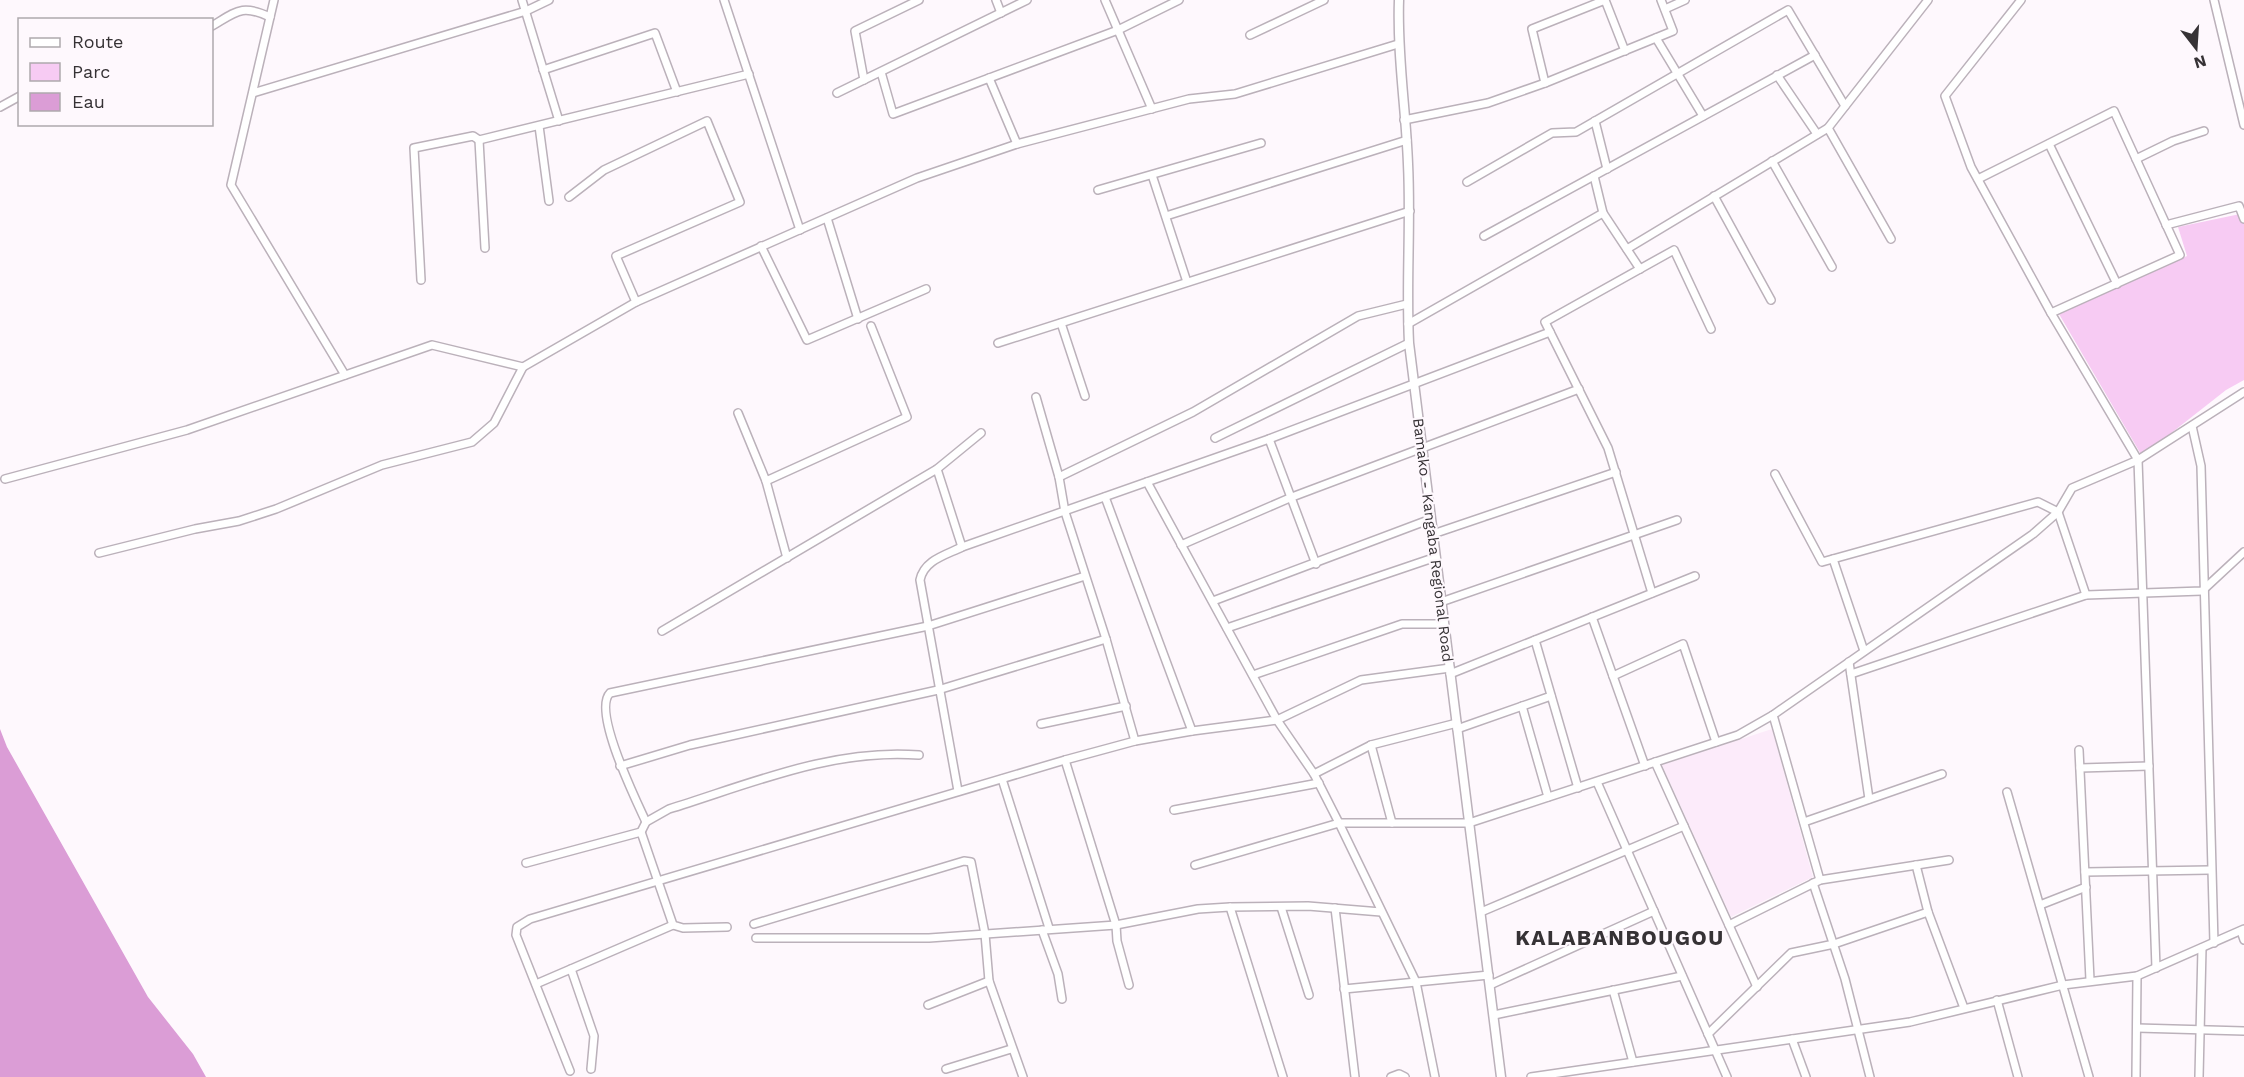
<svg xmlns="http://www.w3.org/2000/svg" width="2244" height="1077" font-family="'Work Sans',sans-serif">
<rect width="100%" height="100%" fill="#fef8fd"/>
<polygon fill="#fcebfa" points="1772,729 1813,877 1731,917 1662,765"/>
<polygon fill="#f7cbf3" points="2240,214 2244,224 2244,380 2226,390 2142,456 2059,314 2187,256 2178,227"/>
<polygon fill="#db9dd6" points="0,729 7,747 148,997 193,1054 206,1077 0,1077"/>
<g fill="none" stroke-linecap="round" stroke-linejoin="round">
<defs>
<g id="minor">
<polyline points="274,0 231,185 345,375"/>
<polyline points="522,0 559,121"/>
<polyline points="724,0 800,230"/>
<polyline points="996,0 1001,13"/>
<polyline points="1105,0 1152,109"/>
<polyline points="2021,0 1945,96 1971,167 2051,313 2138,460 2156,968"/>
<polyline points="2214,0 2244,125"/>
<polyline points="1665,9 1685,0"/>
<path d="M212,26C237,11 242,4 270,17"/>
<polyline points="1250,35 1324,0"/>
<polyline points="1656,38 1703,116"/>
<polyline points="543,70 655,33 677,92"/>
<polyline points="881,72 893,114 1118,30 1179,0"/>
<polyline points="1777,75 1817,134"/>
<polyline points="989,78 1017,144"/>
<polyline points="864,80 855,31 919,0"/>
<polyline points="1545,83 1532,29 1605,0 1625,51"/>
<polyline points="253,93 526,11 549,0"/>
<polyline points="837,93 1027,0"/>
<polyline points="0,107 20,96"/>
<polyline points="1404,120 1488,103 1545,83 1673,31 1661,0"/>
<polyline points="1595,121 1607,169"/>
<polyline points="539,126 549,201"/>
<polyline points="1828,128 1891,239"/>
<polyline points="479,140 485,248"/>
<polyline points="2049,144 2117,284"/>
<polyline points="2136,159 2173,141 2204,131"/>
<polyline points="1772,161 1832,267"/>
<polyline points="1152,175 1187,282"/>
<polyline points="1594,176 1603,213 1640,269"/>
<polyline points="1978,179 2114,111 2180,255 2051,313"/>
<polyline points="1467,182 1552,133 1576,132 1788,10 1845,106"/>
<polyline points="1098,190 1261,143"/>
<polyline points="1714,196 1771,300"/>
<polyline points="569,197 604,170 707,121 740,202 616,256 636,302"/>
<polyline points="1166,216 1407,140"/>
<polyline points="827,218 858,319"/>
<polyline points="2166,225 2239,206 2244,219"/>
<polyline points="1484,236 1815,55"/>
<polyline points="761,246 807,340 926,289"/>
<polyline points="1627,249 1828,128 1928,0"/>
<polyline points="421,280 414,148 473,136 479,140 749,74"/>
<polyline points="1061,323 1085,396"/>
<polyline points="1408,324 1603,213"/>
<polyline points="998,343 1410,211"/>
<polyline points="1036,397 1059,477 1065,512 1106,639 1135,741"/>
<polyline points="738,413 766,481 787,558"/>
<polyline points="2192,426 2201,466 2214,943"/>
<polyline points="1215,438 1409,343"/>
<polyline points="1269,439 1316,564"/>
<polyline points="937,469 962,547"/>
<polyline points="1775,474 1822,562 2038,502 2058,512 2086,595"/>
<polyline points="1059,477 1193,412 1358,316 1407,304"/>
<polyline points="5,479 187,430 432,345 523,367"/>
<polyline points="766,481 907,417 871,326"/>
<polyline points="1147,482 1277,720 1314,774 1339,823 1416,982 1435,1077"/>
<polyline points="1105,497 1192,731"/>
<polyline points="1433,534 1616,472"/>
<polyline points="1181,545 1292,497 1579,389"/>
<polyline points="99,553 195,529 239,521 276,509 382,465 472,442 494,423 523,367 636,302 917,178 1017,144 1189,99 1235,94 1398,44"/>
<polyline points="1833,559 1864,651"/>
<polyline points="1652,593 1608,448 1545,322 1674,250 1711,329"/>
<polyline points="1213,601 1431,519"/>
<polyline points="1441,602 1677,520"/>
<polyline points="1592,617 1645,766"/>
<polyline points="1227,628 1436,557"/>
<polyline points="662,631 937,469 981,433"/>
<polyline points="1535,640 1578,788"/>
<polyline points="1849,662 1869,799"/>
<polyline points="1450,674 1695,576"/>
<polyline points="1851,674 2086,595 2202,591 2244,552"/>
<polyline points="1253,675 1402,624 1444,624"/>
<polyline points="1613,676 1683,644 1716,742"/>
<polyline points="1522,706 1548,797"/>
<polyline points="1773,715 1820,880"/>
<polyline points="1041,724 1126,706"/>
<polyline points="1457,729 1551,696"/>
<polyline points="1371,745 1392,823"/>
<polyline points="2079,750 2090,980"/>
<polyline points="1065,760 1116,925 1117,941 1129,985"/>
<polyline points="1655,762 1757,987"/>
<polyline points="620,766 690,745 938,690 1106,639"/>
<polyline points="2080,768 2149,766"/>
<polyline points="1314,774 1371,745 1457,723"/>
<polyline points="1002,779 1049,928"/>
<polyline points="1597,782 1727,1077"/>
<path d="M958,791L920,580C924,560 946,555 962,547L1269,439L1550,332"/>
<polyline points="2007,792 2089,1077"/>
<polyline points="1174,810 1319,783"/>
<path d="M646,822C636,800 592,711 610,693L928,626L1085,576"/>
<polyline points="1804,822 1942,774"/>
<path d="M641,832L646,822L669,809C750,784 833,748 919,755"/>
<polyline points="526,863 641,832 673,925 683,928 727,927"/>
<polyline points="1195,865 1339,823 1469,823 1738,735 1773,715 2033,534 2058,512 2072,488 2138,460 2244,392"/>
<polyline points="1916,865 1928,912 1964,1008"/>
<polyline points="2085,872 2210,870"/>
<polyline points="1813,883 1845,979 1870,1077"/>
<polyline points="2040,905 2086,887"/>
<polyline points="1230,907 1283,1077"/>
<polyline points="1281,907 1309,995"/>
<polyline points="1335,908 1355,1077"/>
<polyline points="1481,912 1684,826"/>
<polyline points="754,924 964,861 971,862 985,934 989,981 1023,1077"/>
<polyline points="1729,925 1820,880 1949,860"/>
<polyline points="1042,930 1058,974 1062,999"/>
<polyline points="2241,931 2244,940"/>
<polyline points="756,938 929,938 1116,925 1198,909 1230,907 1308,906 1381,912"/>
<polyline points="571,969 594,1036 591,1069"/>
<polyline points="536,984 673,925"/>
<polyline points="1490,985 1654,911"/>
<polyline points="1344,989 1489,975"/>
<polyline points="1613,990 1633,1062"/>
<polyline points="1997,1000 2018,1077"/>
<polyline points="928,1005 989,981"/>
<polyline points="1494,1015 1682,976"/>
<polyline points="2137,1028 2244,1031"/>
<polyline points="1708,1034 1791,953 1834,944 1928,912"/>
<polyline points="1792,1039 1806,1077"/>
<polyline points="946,1069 1011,1049"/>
<polyline points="570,1071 516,935 517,927 530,919 1065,760 1135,741 1192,731 1277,720 1361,680 1450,668"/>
<polyline points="1391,1077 1399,1074 1405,1077"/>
<polyline points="1531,1077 1910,1022 2063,985 2137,976 2244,929"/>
<polyline points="2136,1077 2137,976"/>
<polyline points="2199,1077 2202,948"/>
</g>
<path id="tertiary" d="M1399,0C1397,56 1406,109 1408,164C1411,224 1406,283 1409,343L1501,1077"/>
</defs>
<use href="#minor" stroke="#bbb1ba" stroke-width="10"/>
<use href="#tertiary" stroke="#bbb1ba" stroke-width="11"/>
<use href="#minor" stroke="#fff" stroke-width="7"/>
<use href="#tertiary" stroke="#fff" stroke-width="8"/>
</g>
<g text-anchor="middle" stroke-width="4.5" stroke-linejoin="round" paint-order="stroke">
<g font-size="15" fill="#363235" stroke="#fef8fd">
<text transform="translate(1433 540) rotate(83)" y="5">Bamako - Kangaba Regional Road</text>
</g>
<g font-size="21" font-weight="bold" letter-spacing="1.5" fill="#363235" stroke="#fef8fd">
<text x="1620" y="945">KALABANBOUGOU</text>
</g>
</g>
<rect x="18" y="18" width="195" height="108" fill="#fef8fd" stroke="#aea9ad" stroke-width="1.5"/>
<rect x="30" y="38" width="30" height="9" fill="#ffffff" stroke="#aea9ad" stroke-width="1.5"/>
<text x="72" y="48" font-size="18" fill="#363235">Route</text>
<rect x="30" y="63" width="30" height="18" fill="#f7cbf3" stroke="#aea9ad" stroke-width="1.5"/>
<text x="72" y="78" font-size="18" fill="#363235">Parc</text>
<rect x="30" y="93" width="30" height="18" fill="#db9dd6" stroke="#aea9ad" stroke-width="1.5"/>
<text x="72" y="108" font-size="18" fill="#363235">Eau</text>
<g transform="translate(2196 48) rotate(163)" stroke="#fef8fd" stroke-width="4.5" paint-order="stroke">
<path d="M0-4.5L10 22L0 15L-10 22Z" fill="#363235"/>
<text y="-9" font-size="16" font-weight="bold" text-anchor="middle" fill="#363235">N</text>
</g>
</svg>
